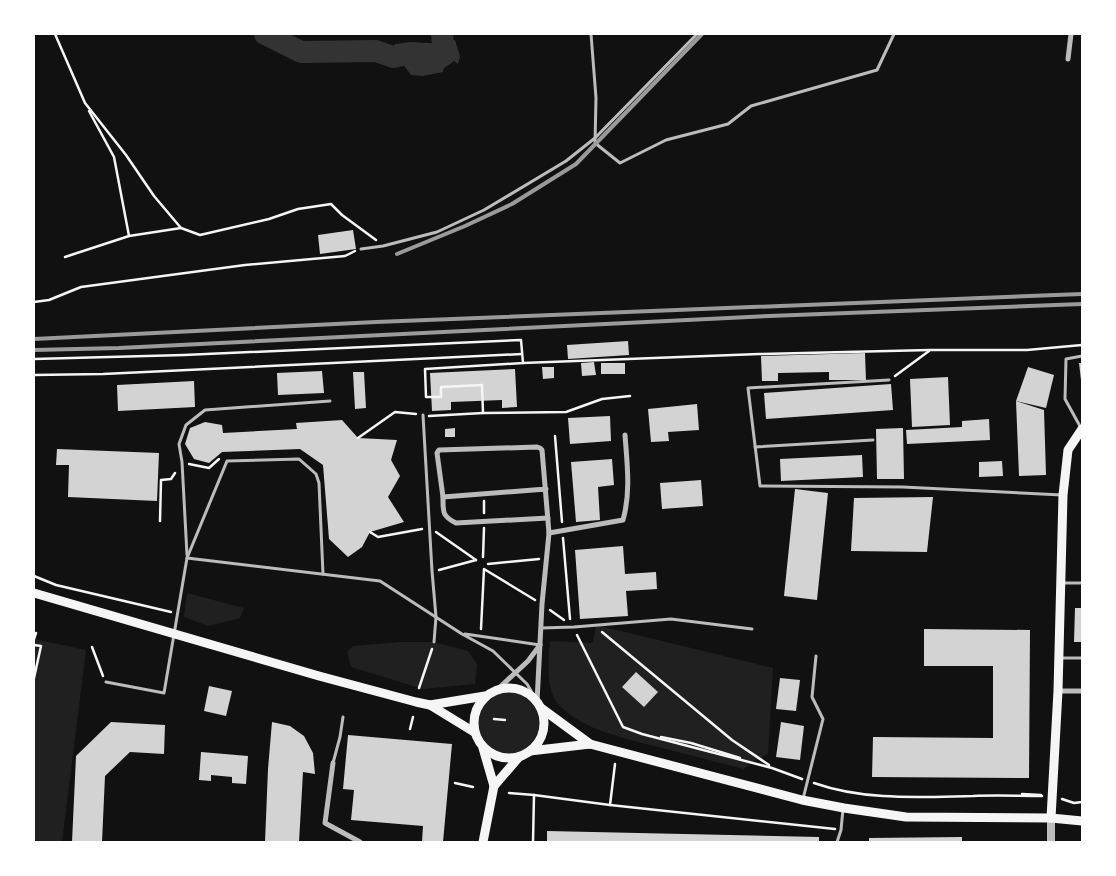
<svg xmlns="http://www.w3.org/2000/svg" width="1116" height="876" font-family="'Nunito Sans',sans-serif">
<rect width="100%" height="100%" fill="#111"/>
<g fill="#202020">
<polygon points="187,593 244,608 240,618 208,626 184,617"/>
<path d="M596,625L773,668L768,754L754,761L744,769C717,762 689,755 662,748C629,739 582,731 558,704C546,691 548,658 550,641L593,643Z"/>
<polygon points="34,639 86,650 62,842 34,842"/>
<polygon points="400,642 434,642 468,651 477,664 475,684 423,689 351,667 347,652 353,646"/>
<circle cx="508" cy="723" r="31"/>
</g>
<path fill="#333" d="M436,34H447L450,41L455,40L460,56L458,64L454,61L444,68L443,72L423,76L411,75L399,59L393,57L395,44C399,44 404,43 408,43C421,46 422,52 436,44L437,39Z"/>
<g fill="none" stroke-linecap="round" stroke-linejoin="round">
<polyline stroke="#333" stroke-width="22" points="265,34 301,52 376,51 393,57 410,53 444,55 442,34"/>
</g>
<g fill="#d3d3d3">
<polygon points="353,230 356,249 320,254 318,235"/>
<polygon points="628,341 629,355 568,359 567,345"/>
<polygon points="865,353 866,380 829,380 829,372 778,373 778,381 762,381 761,356"/>
<polygon points="594,362 596,375 582,376 581,363"/>
<rect x="601" y="363" width="24" height="11"/>
<polygon points="1079,363 1082,363 1082,380 1081,380"/>
<polygon points="542,367 554,367 554,378 543,379"/>
<polygon points="1028,367 1054,375 1046,408 1016,401"/>
<polygon points="515,369 517,407 502,408 502,400 451,402 451,410 432,411 430,373"/>
<polygon points="322,371 324,393 278,395 277,373"/>
<polygon points="353,372 364,372 366,408 355,409"/>
<polygon points="948,377 950,425 912,427 910,379"/>
<polygon points="194,381 195,407 118,411 117,385"/>
<polygon points="891,384 893,410 766,419 764,393"/>
<polygon points="1016,401 1044,410 1046,475 1019,476"/>
<polygon points="697,404 699,430 668,432 669,441 651,442 648,409"/>
<polygon points="610,416 611,441 570,444 568,418"/>
<polygon points="989,419 990,440 907,444 906,430 962,427 962,421"/>
<polygon points="342,420 358,438 397,440 391,460 400,476 388,497 404,522 370,532 362,547 348,557 329,539 323,465 300,449 222,452 209,463 194,459 185,444 190,428 205,422 222,425 223,433 297,429 296,423"/>
<polygon points="455,428 455,437 445,437 445,429"/>
<polygon points="903,428 904,479 877,479 876,429"/>
<polygon points="57,449 159,453 157,501 68,497 69,465 56,465"/>
<polygon points="862,455 863,477 781,481 780,459"/>
<polygon points="612,459 614,485 598,487 600,520 576,522 571,462"/>
<polygon points="1002,461 1003,476 979,477 979,462"/>
<polygon points="701,480 703,506 662,509 660,483"/>
<polygon points="795,489 828,493 817,600 784,596"/>
<polygon points="933,497 927,552 851,551 854,498"/>
<polygon points="623,546 625,574 656,572 657,589 626,591 628,616 580,619 575,550"/>
<polygon points="1075,608 1082,608 1082,642 1074,642"/>
<polygon points="924,629 1030,630 1029,778 872,777 873,737 993,738 993,666 924,666"/>
<polygon points="636,672 658,692 644,707 622,687"/>
<polygon points="780,678 800,680 796,711 776,709"/>
<polygon points="209,686 232,691 226,716 204,711"/>
<polygon points="111,722 165,725 164,754 130,752 105,776 102,842 72,842 76,756"/>
<polygon points="272,722 290,726 304,736 313,753 315,774 303,772 299,842 265,842 268,769"/>
<polygon points="781,722 804,726 800,760 776,757"/>
<polygon points="348,735 452,744 443,842 422,842 423,826 351,820 354,790 343,789"/>
<polygon points="201,752 248,756 246,784 232,783 232,777 211,775 211,781 199,780"/>
<polygon points="547,831 819,837 819,842 547,842"/>
<polygon points="962,837 962,842 869,842 869,838"/>
</g>
<g fill="none" stroke-linecap="round" stroke-linejoin="round">
<g stroke="#f5f5f5" stroke-width="2.5">
<polyline points="55,34 85,103 126,155 154,196 181,228 200,235 269,219 298,209 331,204 342,215 376,240"/>
<polyline points="89,111 114,157 129,236"/>
<polyline points="65,257 129,236 181,228"/>
<polyline points="34,302 49,300 81,287 245,265 345,256 355,251"/>
<polyline points="34,359 184,355 521,340 523,363 425,369 426,397 441,397 441,387 482,385 483,413"/>
<polyline points="523,363 759,354 930,350 1027,350 1082,345"/>
<polyline points="34,375 103,374 522,354"/>
<polyline points="895,376 929,351"/>
<polyline points="429,416 483,413 566,412 602,399 630,396"/>
<polyline points="555,436 562,522"/>
<polyline points="358,438 395,412 416,414"/>
<polyline points="189,464 209,468 219,459"/>
<polyline points="484,501 484,513"/>
<polyline points="160,521 161,480 171,479 175,473"/>
<polyline points="370,532 378,537 422,529"/>
<polyline points="436,532 476,560"/>
<polyline points="563,538 570,619"/>
<polyline points="483,557 484,528"/>
<polyline points="488,564 539,559"/>
<polyline points="439,570 476,560"/>
<polyline points="34,576 56,585 171,612"/>
<polyline points="550,610 564,620"/>
<polyline points="481,629 484,569 535,600"/>
<polyline points="602,632 732,740 769,765"/>
<polyline points="577,635 623,727 642,734 772,768 802,779"/>
<polyline points="34,639 36,633"/>
<polyline points="34,645 41,646 34,678"/>
<polyline points="92,647 103,676"/>
<polyline points="419,688 432,649"/>
<polyline points="494,719 505,720"/>
<polyline points="410,729 413,717"/>
<polyline points="661,737 691,743 740,758"/>
<polyline points="455,783 473,787"/>
<path d="M814,783C865,801 920,797 973,796C996,795 1019,796 1042,796"/>
<polyline points="509,793 534,795 533,842"/>
<polyline points="1022,794 1041,795"/>
<polyline points="534,795 610,805 615,764"/>
<polyline points="1062,799 1074,803 1082,802"/>
<polyline points="610,805 835,829"/>
</g>
<g stroke="#bcbcbc" stroke-width="3">
<polyline points="591,34 596,98 595,143 620,163 666,140 728,124 751,106 877,70 894,34"/>
<polyline points="361,249 383,246 437,232 484,210 566,161 595,138 697,34"/>
<polyline points="889,380 748,388 760,486 903,487 1062,495"/>
<polyline points="423,415 432,571 436,617 434,642"/>
<polyline points="1081,428 1065,399 1066,359 1082,356"/>
<polyline points="755,447 873,440"/>
<polyline points="187,555 182,462 179,444 186,425 205,410 330,401"/>
<polyline points="187,558 380,581 462,634 493,651 527,684 537,701"/>
<polyline points="1061,583 1082,583"/>
<polyline points="541,628 574,627 671,619 752,629"/>
<polyline points="465,634 540,645"/>
<polyline points="1060,658 1082,658"/>
<polyline points="106,682 164,693 187,558 227,461 299,459 316,474 319,483 323,574"/>
<polyline points="333,763 340,737 343,717"/>
<polyline points="803,799 823,719 812,697 816,656"/>
<polyline points="837,842 841,830 843,809"/>
</g>
<g stroke="#bcbcbc" stroke-width="5">
<polyline points="1068,59 1071,34"/>
<path d="M443,497C443,512 442,516 456,523L548,518"/>
<path d="M549,533L623,520C631,492 627,463 625,435"/>
<polyline points="499,688 528,661 540,645"/>
<polyline points="1058,691 1082,691"/>
<polyline points="537,702 542,604 549,533 542,450 540,448 537,447 439,450 437,453 443,497 546,489"/>
<polyline points="333,763 325,823 360,842"/>
</g>
<polyline stroke="#bcbcbc" stroke-width="8" points="1051,842 1051,818"/>
<g stroke="#f5f5f5" stroke-width="9">
<polyline points="34,593 319,676 416,702 430,705 485,696"/>
<circle cx="509" cy="723" r="35"/>
<polyline points="430,705 474,732"/>
<polyline points="541,708 590,744"/>
<polyline points="483,748 494,786"/>
<polyline points="530,751 590,744 802,800 844,808 906,817 1051,818 1082,821"/>
<polyline points="1051,818 1058,691 1063,495 1068,450 1082,429"/>
<polyline points="483,842 494,786 519,757"/>
</g>
<g stroke="#9a9a9a" stroke-width="4">
<polyline points="397,254 465,226 512,204 576,164 702,34"/>
<polyline points="34,339 376,322 1082,294"/>
<polyline points="34,350 119,348 769,316 1082,304"/>
</g>
</g>
<rect width="1116" height="876" fill="none" stroke="#ffffff" stroke-width="70"/>
</svg>
